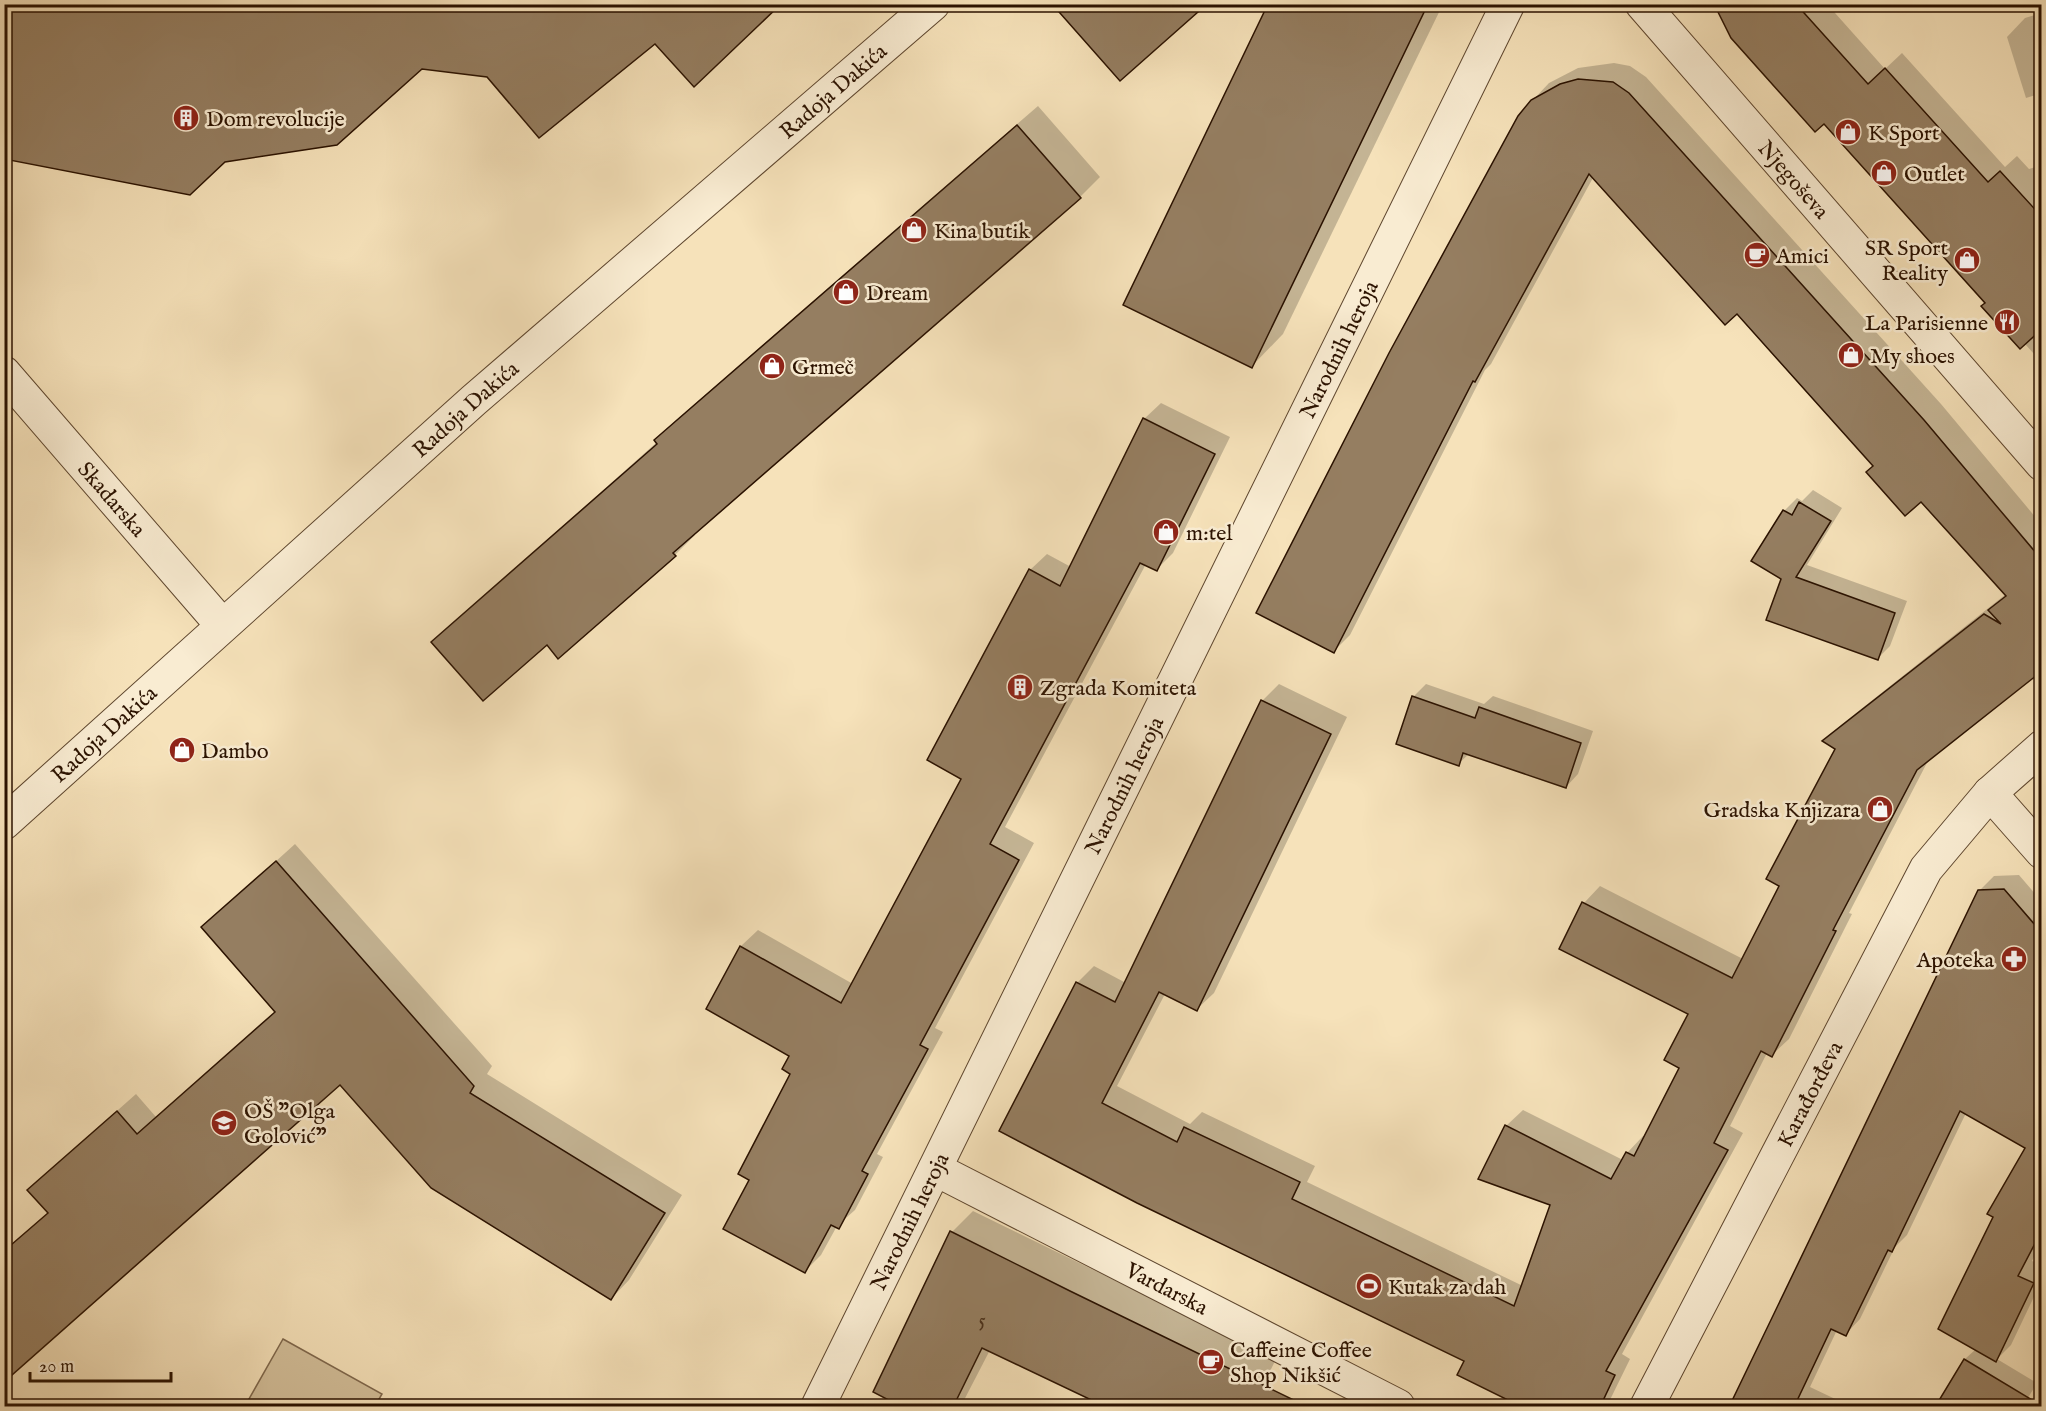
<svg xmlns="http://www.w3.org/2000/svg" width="2046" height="1411" font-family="'IM FELL English',serif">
<rect width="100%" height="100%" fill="#f6e2ba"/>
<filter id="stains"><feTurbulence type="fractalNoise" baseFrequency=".00333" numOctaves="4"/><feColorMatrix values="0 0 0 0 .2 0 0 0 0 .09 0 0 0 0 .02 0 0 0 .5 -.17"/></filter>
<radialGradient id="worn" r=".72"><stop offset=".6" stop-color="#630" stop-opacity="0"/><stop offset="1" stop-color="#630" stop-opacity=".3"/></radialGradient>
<polygon fill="#d3bf9a" stroke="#7f684d" stroke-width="1.5" points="283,1339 382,1394 375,1406 245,1406"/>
<g fill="#0003">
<polygon points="1270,4 1443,4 1283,334 1252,366"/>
<polygon points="1721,4 1827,4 1885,69 1902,53 2005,167 2017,156 2029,169 2042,165 2042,363"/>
<polygon points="2042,13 2042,93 2026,98 2007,37 2025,18"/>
<polygon points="1614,63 1630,66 1646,77 1941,404 2042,525 2042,669 1930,757 1849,913 1852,914 1789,1039 1772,1055 1767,1053 1730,1126 1743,1133 1622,1354 1630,1359 1607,1406 1526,1406 1466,1360 1001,1131 1077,983 1094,966 1126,983 1262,701 1279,684 1347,717 1214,993 1197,1009 1165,994 1117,1086 1190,1124 1202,1112 1315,1166 1307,1182 1523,1286 1552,1204 1506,1126 1523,1110 1623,1160 1627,1153 1643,1136 1646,1137 1681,1067 1690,1014 1561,948 1584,903 1600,886 1743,959 1781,885 1837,749 1825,741 1841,725 2006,594 1921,500 1875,465 1737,312 1594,176 1491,364 1485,370 1350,635 1334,651 1532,101 1549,83 1578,68"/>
<polygon points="1038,106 1100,177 1080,197 693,533 695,535 675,555 547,643 433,642 657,442 656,440 676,420"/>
<polygon points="1161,403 1230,437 1173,553 1156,570 1146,564 1005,827 1034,843 935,1028 943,1032 877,1154 883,1157 855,1210 837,1226 821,1255 805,1271 751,1179 793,1073 791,1056 708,1009 741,946 758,930 853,984 963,778 1030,570 1047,554 1071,567 1144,419"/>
<polygon points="1813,490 1842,508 1807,565 1907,601 1890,646 1877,659 1783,579 1784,511 1797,498 1802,501"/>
<polygon points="1426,684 1484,704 1493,696 1593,731 1578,774 1566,787 1469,754 1458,764 1413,697"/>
<polygon points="295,844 492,1066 487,1074 682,1195 629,1280 611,1299 340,1083 4,1251 49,1212 48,1172 136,1094 156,1117 276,1011 203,927"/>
<polygon points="2019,875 2042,902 2042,1240 2032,1261 2042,1265 2042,1280 2011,1345 1997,1359 2037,1383 2023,1406 1942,1399 1965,1359 1976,1349 2027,1148 1966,1113 1907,1235 1895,1247 1860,1319 1846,1334 1837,1330 1810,1387 1850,1406 1731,1406 1979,891 1994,876"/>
<polygon points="973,1211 1276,1359 1253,1406 990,1350 961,1406 906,1406 952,1232"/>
</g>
<g fill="#957e61" stroke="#2b1200" stroke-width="1.5">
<polygon points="4,4 781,4 694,87 655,44 539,138 487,77 422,69 337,145 225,162 190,195 4,159"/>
<polygon points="1052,4 1207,4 1120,81"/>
<polygon points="1268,4 1428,4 1252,368 1123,305"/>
<polygon points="1714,4 1796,4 1868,84 1885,68 1988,182 2000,171 2042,217 2042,329 2020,349 1981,306 1985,303 1824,124 1815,132 1731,38"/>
<polygon points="1578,79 1613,82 1629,93 1924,420 2042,560 2042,671 1917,770 1833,930 1836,931 1772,1057 1761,1051 1714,1143 1728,1150 1606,1371 1615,1375 1600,1407 1522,1407 1457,1375 1464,1361 1137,1203 999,1131 1076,982 1115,1002 1261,700 1331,734 1197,1011 1159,992 1102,1103 1177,1142 1184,1127 1300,1182 1292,1199 1514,1306 1550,1205 1478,1179 1505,1125 1611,1179 1626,1152 1634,1156 1679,1068 1664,1060 1688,1014 1559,949 1582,902 1732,978 1779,886 1766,879 1835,749 1822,741 1984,614 2001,624 1988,610 2006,596 1921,502 1905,516 1866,472 1873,466 1737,314 1725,325 1589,174 1475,382 1473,381 1334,653 1256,613 1389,353 1518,116 1531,100 1560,84"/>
<polygon points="1017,125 1081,198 673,553 676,556 558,659 547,645 483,701 431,642 657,444 654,440"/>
<polygon points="1143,418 1215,454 1157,571 1140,563 990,844 1019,860 920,1045 928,1049 862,1171 868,1174 839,1229 831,1225 805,1273 723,1229 749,1180 738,1174 790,1074 782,1069 789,1056 706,1009 740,946 841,1003 961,779 927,760 1029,569 1060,586"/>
<polygon points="1799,502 1831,521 1796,577 1895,613 1878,660 1766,620 1781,579 1751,561 1783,510 1792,515"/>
<polygon points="1412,696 1475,718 1479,707 1581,743 1566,788 1463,753 1459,766 1396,744"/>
<polygon points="276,861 474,1086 470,1093 665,1213 611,1300 431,1188 340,1085 4,1382 4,1251 48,1213 27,1190 117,1111 137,1134 275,1012 201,927"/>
<polygon points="2004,889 2042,933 2042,1230 2018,1276 2034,1283 1996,1362 1938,1329 1993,1217 1987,1214 2025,1148 1960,1111 1892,1252 1888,1250 1846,1336 1831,1329 1794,1407 1729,1407 1978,890"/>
<polygon points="950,1231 1070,1291 1308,1407 1106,1407 982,1348 953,1407 902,1407 873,1392"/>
<polygon points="1964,1359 2042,1406 2042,1407 1935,1407"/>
</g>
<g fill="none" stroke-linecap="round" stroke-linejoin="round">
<defs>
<g id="minor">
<path id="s1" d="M1642,4L2042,464"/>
<path id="s2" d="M4,373L222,625"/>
<polyline points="1990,793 2042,852"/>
<path id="s3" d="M4,823L474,400L933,4"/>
<path id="s4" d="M935,1169L1398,1406"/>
<path id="s5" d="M818,1406L1508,4"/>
<path id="s6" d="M1647,1406L1926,869L1990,793L2042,747"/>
</g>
</defs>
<use href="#minor" stroke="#5e462e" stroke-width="35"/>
<use href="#minor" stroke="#f9ecd2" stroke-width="33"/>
</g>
<defs>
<symbol id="building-disc" viewBox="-11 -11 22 22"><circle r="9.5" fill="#8f2418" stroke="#f9ecd2"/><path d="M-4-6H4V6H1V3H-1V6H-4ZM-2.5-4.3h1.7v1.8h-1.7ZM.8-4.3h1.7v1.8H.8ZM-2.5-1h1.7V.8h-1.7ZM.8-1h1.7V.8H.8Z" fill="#fff"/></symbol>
<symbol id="shop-disc" viewBox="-11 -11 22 22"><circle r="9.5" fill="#8f2418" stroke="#f9ecd2"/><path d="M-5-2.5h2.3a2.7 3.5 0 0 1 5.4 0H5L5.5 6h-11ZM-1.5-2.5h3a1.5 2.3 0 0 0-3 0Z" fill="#fff"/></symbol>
<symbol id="cafe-disc" viewBox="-11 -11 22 22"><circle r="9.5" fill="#8f2418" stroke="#f9ecd2"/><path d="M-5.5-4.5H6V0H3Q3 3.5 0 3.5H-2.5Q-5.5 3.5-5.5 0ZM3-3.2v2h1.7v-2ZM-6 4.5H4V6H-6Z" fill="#fff"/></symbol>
<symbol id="restaurant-disc" viewBox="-11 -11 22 22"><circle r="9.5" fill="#8f2418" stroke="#f9ecd2"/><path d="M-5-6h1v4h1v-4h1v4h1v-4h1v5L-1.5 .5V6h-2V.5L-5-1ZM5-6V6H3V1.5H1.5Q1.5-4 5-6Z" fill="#fff"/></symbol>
<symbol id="pharmacy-disc" viewBox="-11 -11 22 22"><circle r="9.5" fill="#8f2418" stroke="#f9ecd2"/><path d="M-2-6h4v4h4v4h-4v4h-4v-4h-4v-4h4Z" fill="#fff"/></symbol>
<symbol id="school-disc" viewBox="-11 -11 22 22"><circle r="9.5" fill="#8f2418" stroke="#f9ecd2"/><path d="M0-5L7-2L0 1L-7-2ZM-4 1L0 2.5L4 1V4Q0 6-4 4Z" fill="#fff"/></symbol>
<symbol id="stadium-disc" viewBox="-11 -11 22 22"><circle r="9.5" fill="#8f2418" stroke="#f9ecd2"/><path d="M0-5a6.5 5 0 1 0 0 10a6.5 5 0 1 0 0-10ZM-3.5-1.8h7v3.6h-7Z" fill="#fff"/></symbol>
</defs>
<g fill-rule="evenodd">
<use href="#building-disc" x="171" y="103" width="30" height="30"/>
<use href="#shop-disc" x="1833" y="117" width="30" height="30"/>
<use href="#shop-disc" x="1869" y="158" width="30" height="30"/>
<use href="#shop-disc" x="899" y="215" width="30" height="30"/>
<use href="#cafe-disc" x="1742" y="240" width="30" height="30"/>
<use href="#shop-disc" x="1952" y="245" width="30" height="30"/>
<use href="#shop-disc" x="831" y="277" width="30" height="30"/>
<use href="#restaurant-disc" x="1992" y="307" width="30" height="30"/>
<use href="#shop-disc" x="1836" y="340" width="30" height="30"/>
<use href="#shop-disc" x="757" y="351" width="30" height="30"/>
<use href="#shop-disc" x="1151" y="517" width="30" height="30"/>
<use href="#building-disc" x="1005" y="672" width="30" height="30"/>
<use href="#shop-disc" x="167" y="735" width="30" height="30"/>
<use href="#shop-disc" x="1865" y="794" width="30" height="30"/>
<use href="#pharmacy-disc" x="1999" y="944" width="30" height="30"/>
<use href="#school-disc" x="209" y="1108" width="30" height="30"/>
<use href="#stadium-disc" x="1354" y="1271" width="30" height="30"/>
<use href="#cafe-disc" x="1196" y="1347" width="30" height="30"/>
</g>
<g text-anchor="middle" stroke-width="5" stroke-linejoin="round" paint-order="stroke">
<g font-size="20" fill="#462d18">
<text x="982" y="1326">5</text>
</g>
<g font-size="22" fill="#2b1200" stroke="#f9ecd2">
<text dy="8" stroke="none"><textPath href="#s3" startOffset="1106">Radoja Dakića</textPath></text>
<text dy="8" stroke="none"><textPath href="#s1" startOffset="232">Njegoševa</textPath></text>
<text dy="8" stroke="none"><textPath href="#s5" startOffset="1178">Narodnih heroja</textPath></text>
<text dy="8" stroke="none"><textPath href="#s3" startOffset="620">Radoja Dakića</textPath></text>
<text dy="8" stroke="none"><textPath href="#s2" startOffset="166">Skadarska</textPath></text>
<text dy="8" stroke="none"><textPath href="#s3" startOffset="134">Radoja Dakića</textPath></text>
<text dy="8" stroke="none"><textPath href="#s5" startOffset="692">Narodnih heroja</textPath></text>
<text dy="8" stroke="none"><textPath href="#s6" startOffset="352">Karađorđeva</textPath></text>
<text dy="8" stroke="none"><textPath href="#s5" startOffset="206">Narodnih heroja</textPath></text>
<text dy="8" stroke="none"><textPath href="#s4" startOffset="261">Vardarska</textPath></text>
</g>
<g font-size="22" fill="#2b1200" stroke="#f9ecd2" text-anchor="start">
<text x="206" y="126">Dom revolucije</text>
<text x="1868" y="140">K Sport</text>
<text x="1904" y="181">Outlet</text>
<text x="934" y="238">Kina butik</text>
<text x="1948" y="255" text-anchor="end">SR Sport<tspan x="1948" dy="25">Reality</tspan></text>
<text x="1776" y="263">Amici</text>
<text x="866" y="300">Dream</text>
<text x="1988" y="330" text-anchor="end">La Parisienne</text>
<text x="1870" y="363">My shoes</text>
<text x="792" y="374">Grmeč</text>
<text x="1186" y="540">m:tel</text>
<text x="1040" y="695">Zgrada Komiteta</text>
<text x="201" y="758">Dambo</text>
<text x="1860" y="817" text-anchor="end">Gradska Knjizara</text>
<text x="1994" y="967" text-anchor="end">Apoteka</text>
<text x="244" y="1118">OŠ "Olga<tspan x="244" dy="25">Golović"</tspan></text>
<text x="1388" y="1294">Kutak za dah</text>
<text x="1230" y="1357">Caffeine Coffee<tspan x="1230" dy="25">Shop Nikšić</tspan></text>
</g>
</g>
<rect width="2046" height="1411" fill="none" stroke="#f6e2ba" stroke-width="24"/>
<rect x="6" y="6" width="2034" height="1399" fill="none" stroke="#2b1200" stroke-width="3"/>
<rect x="12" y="12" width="2022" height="1387" fill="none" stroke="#2b1200" stroke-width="1.5"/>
<path d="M30 1372v9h141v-9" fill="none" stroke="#2b1200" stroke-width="3"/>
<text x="39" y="1372" font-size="18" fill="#2b1200" stroke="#f9ecd2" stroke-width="4.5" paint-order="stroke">20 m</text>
<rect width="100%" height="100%" filter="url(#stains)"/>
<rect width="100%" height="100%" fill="url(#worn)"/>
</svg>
